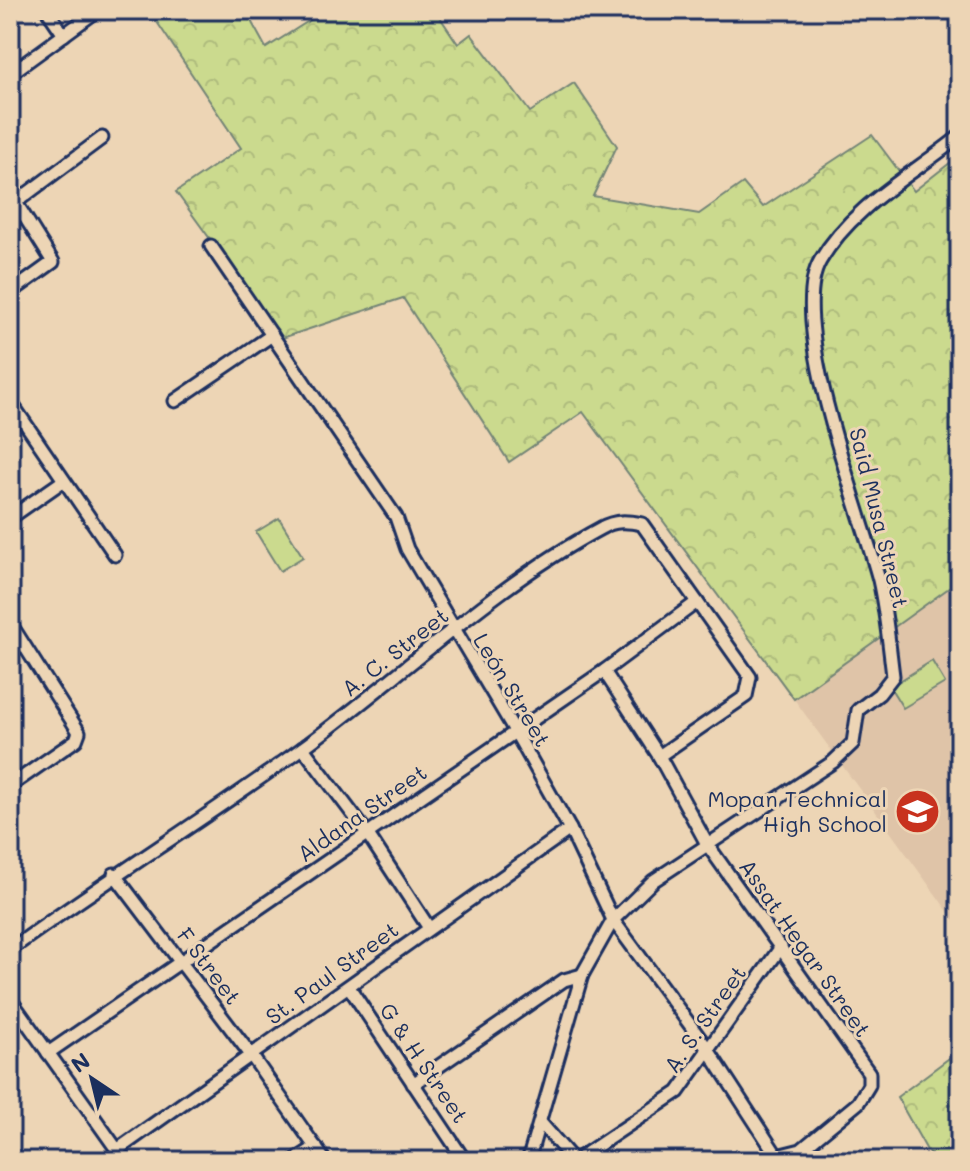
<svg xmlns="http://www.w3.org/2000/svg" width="970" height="1171" font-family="Mali,sans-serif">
<defs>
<pattern id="forest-crowns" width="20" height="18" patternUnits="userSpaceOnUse" patternTransform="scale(2)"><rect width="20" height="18" fill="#cbda8e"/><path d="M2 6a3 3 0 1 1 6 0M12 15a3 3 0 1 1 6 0" fill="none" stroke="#aebb7d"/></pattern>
</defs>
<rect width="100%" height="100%" fill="#edd5b5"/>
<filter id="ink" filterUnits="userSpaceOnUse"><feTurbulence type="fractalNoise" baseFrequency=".0125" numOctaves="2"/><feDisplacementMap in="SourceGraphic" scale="16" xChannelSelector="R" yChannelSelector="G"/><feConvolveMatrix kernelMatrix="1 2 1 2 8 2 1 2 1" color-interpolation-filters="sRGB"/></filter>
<g filter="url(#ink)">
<polygon fill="#dfc4a8" points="953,585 960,592 960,928 794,699"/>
<g fill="url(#forest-crowns)" stroke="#738476" stroke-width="2">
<polygon points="149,10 245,10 266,48 326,10 435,10 458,44 471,34 530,112 574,83 617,146 593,196 699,214 743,183 763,207 872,135 914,191 960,155 960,592 953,585 794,699 583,412 509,462 403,298 282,338 176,192 241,148"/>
<polygon points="960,1050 960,1161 933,1161 897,1097"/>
</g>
<g fill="#cbda8e" stroke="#738476" stroke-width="2">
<polygon points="279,518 303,557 280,571 256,532"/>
<polygon points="932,661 945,683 903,708 890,687"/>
</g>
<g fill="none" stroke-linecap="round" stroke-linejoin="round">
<defs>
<g id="street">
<polyline points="47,10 64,35"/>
<polyline points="10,74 98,10"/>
<polyline points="10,193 53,262 10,293"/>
<polyline points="16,202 102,138"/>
<polyline points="211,246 396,517 407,549 515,731 570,829 613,920 707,1048 777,1156"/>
<polyline points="10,401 115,555"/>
<polyline points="175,401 272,335"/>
<polyline points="10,518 63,481"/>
<polyline points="10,623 79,732 76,740 10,786"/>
<polyline points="604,671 659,756 707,844 869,1073 869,1085 858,1103 801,1150 777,1156 770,1161"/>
<polyline points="303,748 367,833 429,928"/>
<polyline points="114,874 251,1055 325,1161"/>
<path d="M10,950C106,880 208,817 304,747C403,675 493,586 601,528C615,520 627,521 642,524L750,677L746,696L659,756"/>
<polyline points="349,987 465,1161"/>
<polyline points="10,999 125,1161"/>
<polyline points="48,1053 604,671 697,602"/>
<polyline points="413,1084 564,980 582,975"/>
<polyline points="540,1122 574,1161"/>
<polyline points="117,1150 570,829"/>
<polyline points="294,1161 316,1147"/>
<path d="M528,1161L582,975L613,920L653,881L833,762L853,743L858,710L879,694L893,676C889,644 886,611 879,580C861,511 786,320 820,261C852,206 912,175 960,136"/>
<polyline points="575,1161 678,1092 781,947"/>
</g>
</defs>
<use href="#street" stroke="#1b2f5e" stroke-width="17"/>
<use href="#street" stroke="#edd5b5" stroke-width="11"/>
</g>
</g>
<defs>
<symbol id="school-disc" viewBox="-11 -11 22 22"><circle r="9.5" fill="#c8321e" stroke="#edd5b5"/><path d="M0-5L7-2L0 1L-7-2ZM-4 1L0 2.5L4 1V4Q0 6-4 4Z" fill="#fff"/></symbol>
</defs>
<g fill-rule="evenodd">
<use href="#school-disc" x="892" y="786" width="51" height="51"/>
</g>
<g text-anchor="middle" stroke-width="6" stroke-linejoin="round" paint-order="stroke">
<g font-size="22" fill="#1b2f5e" stroke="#edd5b5">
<text transform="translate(879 518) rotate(76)" y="8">Said Musa Street</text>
<text transform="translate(395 652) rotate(-38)" y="8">A. C. Street</text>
<text transform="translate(512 690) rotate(59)" y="8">León Street</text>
<text transform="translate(362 813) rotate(-35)" y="8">Aldana Street</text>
<text transform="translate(805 948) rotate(55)" y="8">Assat Hegar Street</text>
<text transform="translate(209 966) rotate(53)" y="8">F Street</text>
<text transform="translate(332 973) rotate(-36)" y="8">St. Paul Street</text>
<text transform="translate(705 1019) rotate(-55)" y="8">A. S. Street</text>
<text transform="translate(424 1063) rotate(56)" y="8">G &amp; H Street</text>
</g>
<g font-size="22" fill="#1b2f5e" stroke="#edd5b5" text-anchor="end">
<text x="887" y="807">Mopan Technical<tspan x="887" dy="25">High School</tspan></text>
</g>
</g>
<rect width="970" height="1171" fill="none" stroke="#edd5b5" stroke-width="40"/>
<rect x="20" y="20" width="930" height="1131" fill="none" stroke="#1b2f5e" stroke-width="3" filter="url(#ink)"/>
<g transform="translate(92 1079) rotate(325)" stroke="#edd5b5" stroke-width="6" paint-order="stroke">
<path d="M0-6L14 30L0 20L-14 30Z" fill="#1b2f5e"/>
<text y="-12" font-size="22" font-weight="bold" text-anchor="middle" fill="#1b2f5e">N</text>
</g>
</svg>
